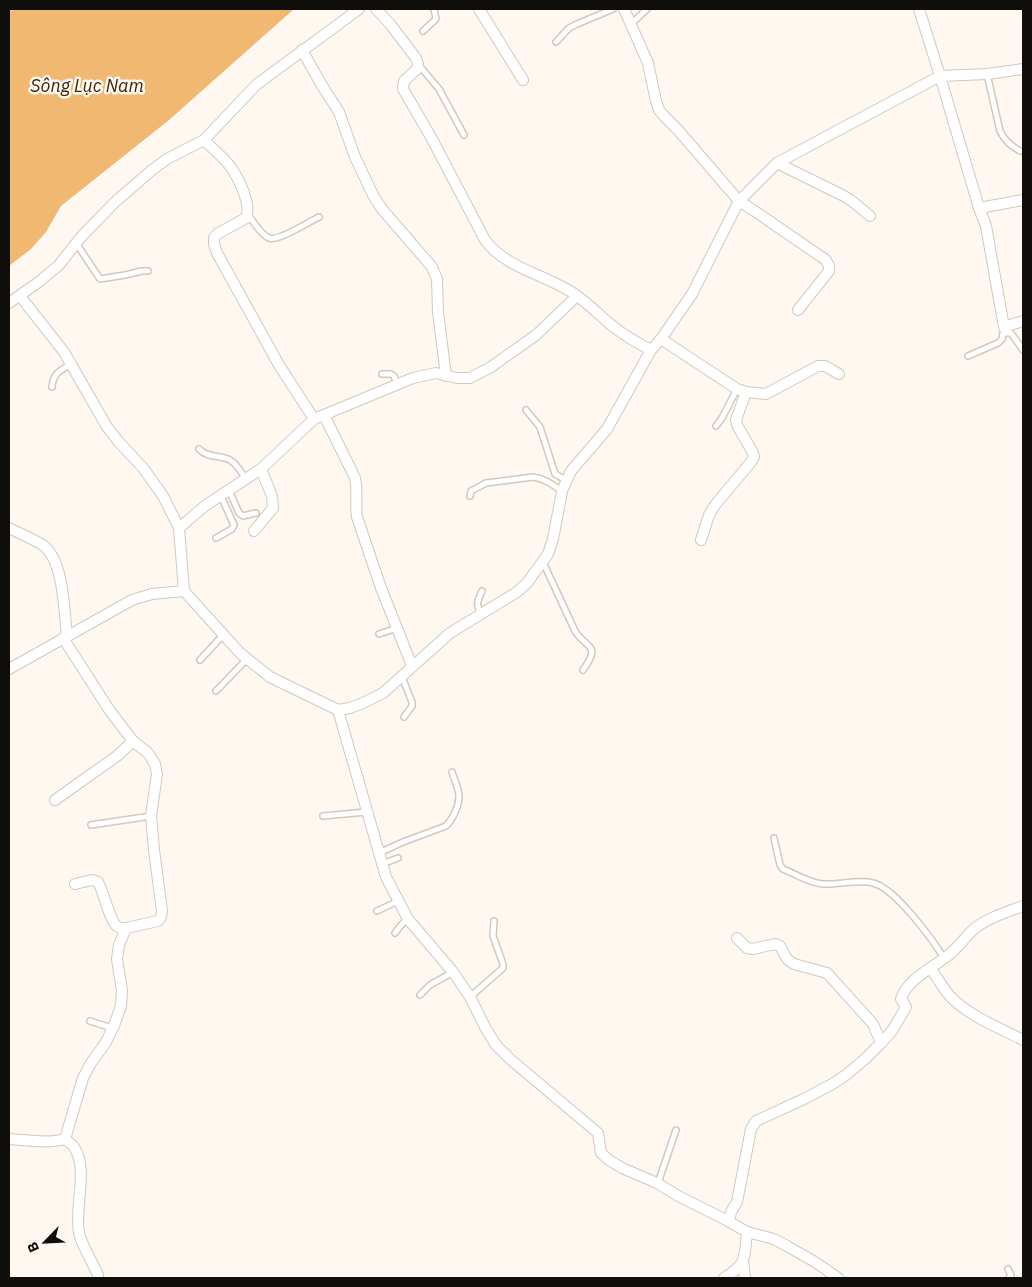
<svg xmlns="http://www.w3.org/2000/svg" width="1032" height="1287" font-family="'IBM Plex Sans',sans-serif">
<rect width="100%" height="100%" fill="#fef8f1"/>
<polygon fill="#f0b871" points="13,9 294,9 169,120 61,206 46,232 31,249 9,266 9,12"/>
<g fill="none" stroke-linecap="round" stroke-linejoin="round">
<defs>
<g id="service">
<polyline points="631,24 647,9"/>
<polyline points="423,31 436,19 434,9"/>
<polyline points="556,42 569,28 577,24 613,9"/>
<polyline points="418,64 439,89 464,135"/>
<path d="M987,74L1000,131C1005,141 1010,145 1020,151"/>
<path d="M248,215C254,222 260,234 269,238C278,242 310,221 319,217"/>
<polyline points="76,243 100,279 125,275 142,271 148,271"/>
<polyline points="1004,333 1011,333 1023,350"/>
<polyline points="968,356 998,343 1002,339 1004,327"/>
<polyline points="382,374 391,374 394,376 397,384"/>
<path d="M52,387C53,373 60,371 71,364"/>
<polyline points="526,410 540,427 555,474 566,480"/>
<polyline points="716,426 722,418 737,389"/>
<path d="M199,449C207,458 220,455 230,460C237,464 241,472 246,479"/>
<polyline points="229,490 239,513 243,516 256,513"/>
<path d="M470,496L471,491L486,483L533,477C544,478 553,485 562,491"/>
<polyline points="216,538 232,529 234,525 221,496"/>
<path d="M543,562L575,631C586,649 602,644 583,670"/>
<path d="M481,614C475,603 478,601 482,591"/>
<polyline points="379,634 397,628"/>
<polyline points="200,660 223,635"/>
<polyline points="402,677 412,702 412,706 404,717"/>
<polyline points="216,691 247,659"/>
<polyline points="323,816 366,812"/>
<polyline points="91,825 151,816"/>
<path d="M774,838L780,865L783,869C796,874 809,883 823,884C838,885 859,879 873,883C895,888 932,939 944,958"/>
<path d="M379,853L403,842L446,826C453,819 459,806 459,796C459,789 454,779 452,772"/>
<polyline points="382,864 398,858"/>
<polyline points="377,911 398,901"/>
<polyline points="395,933 402,924 408,919"/>
<polyline points="420,995 430,985 453,972"/>
<polyline points="470,997 503,968 503,964 493,936 494,921"/>
<polyline points="90,1021 112,1028"/>
<polyline points="658,1183 676,1130"/>
<polyline points="1008,1269 1011,1275 1009,1278"/>
</g>
<g id="minor">
<path d="M376,9L390,24L416,58L418,64L417,69L404,81L403,89L432,139L485,240C506,269 548,275 576,295C590,305 602,318 615,328C627,337 639,344 651,350"/>
<polyline points="479,9 523,80"/>
<polyline points="624,9 648,63 656,101 659,110 665,117 678,130 739,201 756,212 826,260 829,266 829,271 798,310"/>
<polyline points="919,9 940,76 979,208 986,226 1004,327 1023,321"/>
<polyline points="302,50 321,84 339,112 355,157 373,195 382,209 432,267 437,279 438,312 446,376"/>
<path d="M204,140C212,148 222,156 230,166C238,177 252,204 246,218L217,234L214,238V244L217,253L279,365L314,419"/>
<polyline points="777,163 842,195 852,201 870,216"/>
<polyline points="979,208 1023,200"/>
<polyline points="20,296 64,352 107,427 118,441 143,468 163,496 179,528 184,591 240,653 270,677 338,710 350,708 363,703 383,693 450,633 517,592 527,583 548,554 553,539 562,491 571,471 607,429 651,350 661,339 692,294 739,201 777,163 940,76 987,74 1023,69"/>
<polyline points="9,303 40,281 59,265 81,237 115,202 152,170 167,159 204,140 256,85 359,9"/>
<polyline points="661,339 737,389 746,392 766,394 818,366 825,366 839,374"/>
<path d="M324,415L355,478C358,491 355,504 357,517L381,588L412,666"/>
<path d="M9,528C18,533 36,540 44,546C64,562 64,611 67,636"/>
<polyline points="179,528 206,505 261,469 314,419 413,378 436,373 457,378 470,378 491,367 536,335 577,296"/>
<polyline points="254,531 273,508 272,496 261,469"/>
<polyline points="701,540 709,515 715,505 751,462 754,457 753,453 737,425 736,420 746,392"/>
<polyline points="9,669 132,600 152,594 184,591"/>
<polyline points="338,710 386,877 408,919 453,972 470,997 486,1029 496,1045 510,1059 598,1133 601,1153 609,1160 622,1168 657,1183 678,1196 728,1221 747,1232 774,1239 787,1246 815,1262 838,1278"/>
<polyline points="55,800 117,756 133,741"/>
<path d="M75,884L92,880L98,882C104,892 110,923 118,927C120,928 123,928 126,928"/>
<polyline points="737,938 747,948 753,949 775,944 780,946 787,959 794,964 827,973 873,1024 881,1043"/>
<path d="M931,969C937,977 942,987 949,995C968,1016 998,1027 1023,1040"/>
<path d="M9,1139C27,1140 47,1144 65,1139L83,1078L91,1063L106,1042L115,1023L121,1006L122,991L117,959L119,945L126,928L158,921L161,917L162,911L154,850L151,816L157,774L155,764L148,753L133,741L110,711L63,638"/>
<path d="M65,1139C68,1142 72,1144 74,1147C89,1170 74,1207 79,1233C81,1243 93,1264 98,1275V1278"/>
<path d="M728,1221L732,1210L737,1202L751,1129L756,1121L806,1098L834,1083L846,1075L866,1058L881,1043L892,1031L906,1007L901,999C908,977 936,967 952,952C960,945 966,936 974,929C987,918 1007,912 1023,906"/>
<polyline points="743,1261 745,1278"/>
<path d="M724,1278C748,1263 744,1258 747,1232"/>
</g>
</defs>
<use href="#service" stroke="#d1c9c0" stroke-width="8"/>
<use href="#minor" stroke="#d1c9c0" stroke-width="12"/>
<use href="#service" stroke="#fff" stroke-width="5"/>
<use href="#minor" stroke="#fff" stroke-width="10"/>
</g>
<g text-anchor="middle" stroke-width="5" stroke-linejoin="round" paint-order="stroke">
<g font-size="18" font-style="italic" fill="#3b2505" stroke="#fef8f1">
<text x="87" y="92">Sông Lục Nam</text>
</g>
</g>
<rect width="1032" height="1287" fill="none" stroke="#100e0b" stroke-width="20"/>
<g transform="translate(45 1242) rotate(246)" stroke="#fef8f1" stroke-width="4" paint-order="stroke">
<path d="M0-4L9 19L0 12L-9 19Z" fill="#100e0b"/>
<text y="-8" font-size="14" font-weight="bold" text-anchor="middle" fill="#100e0b">B</text>
</g>
</svg>
